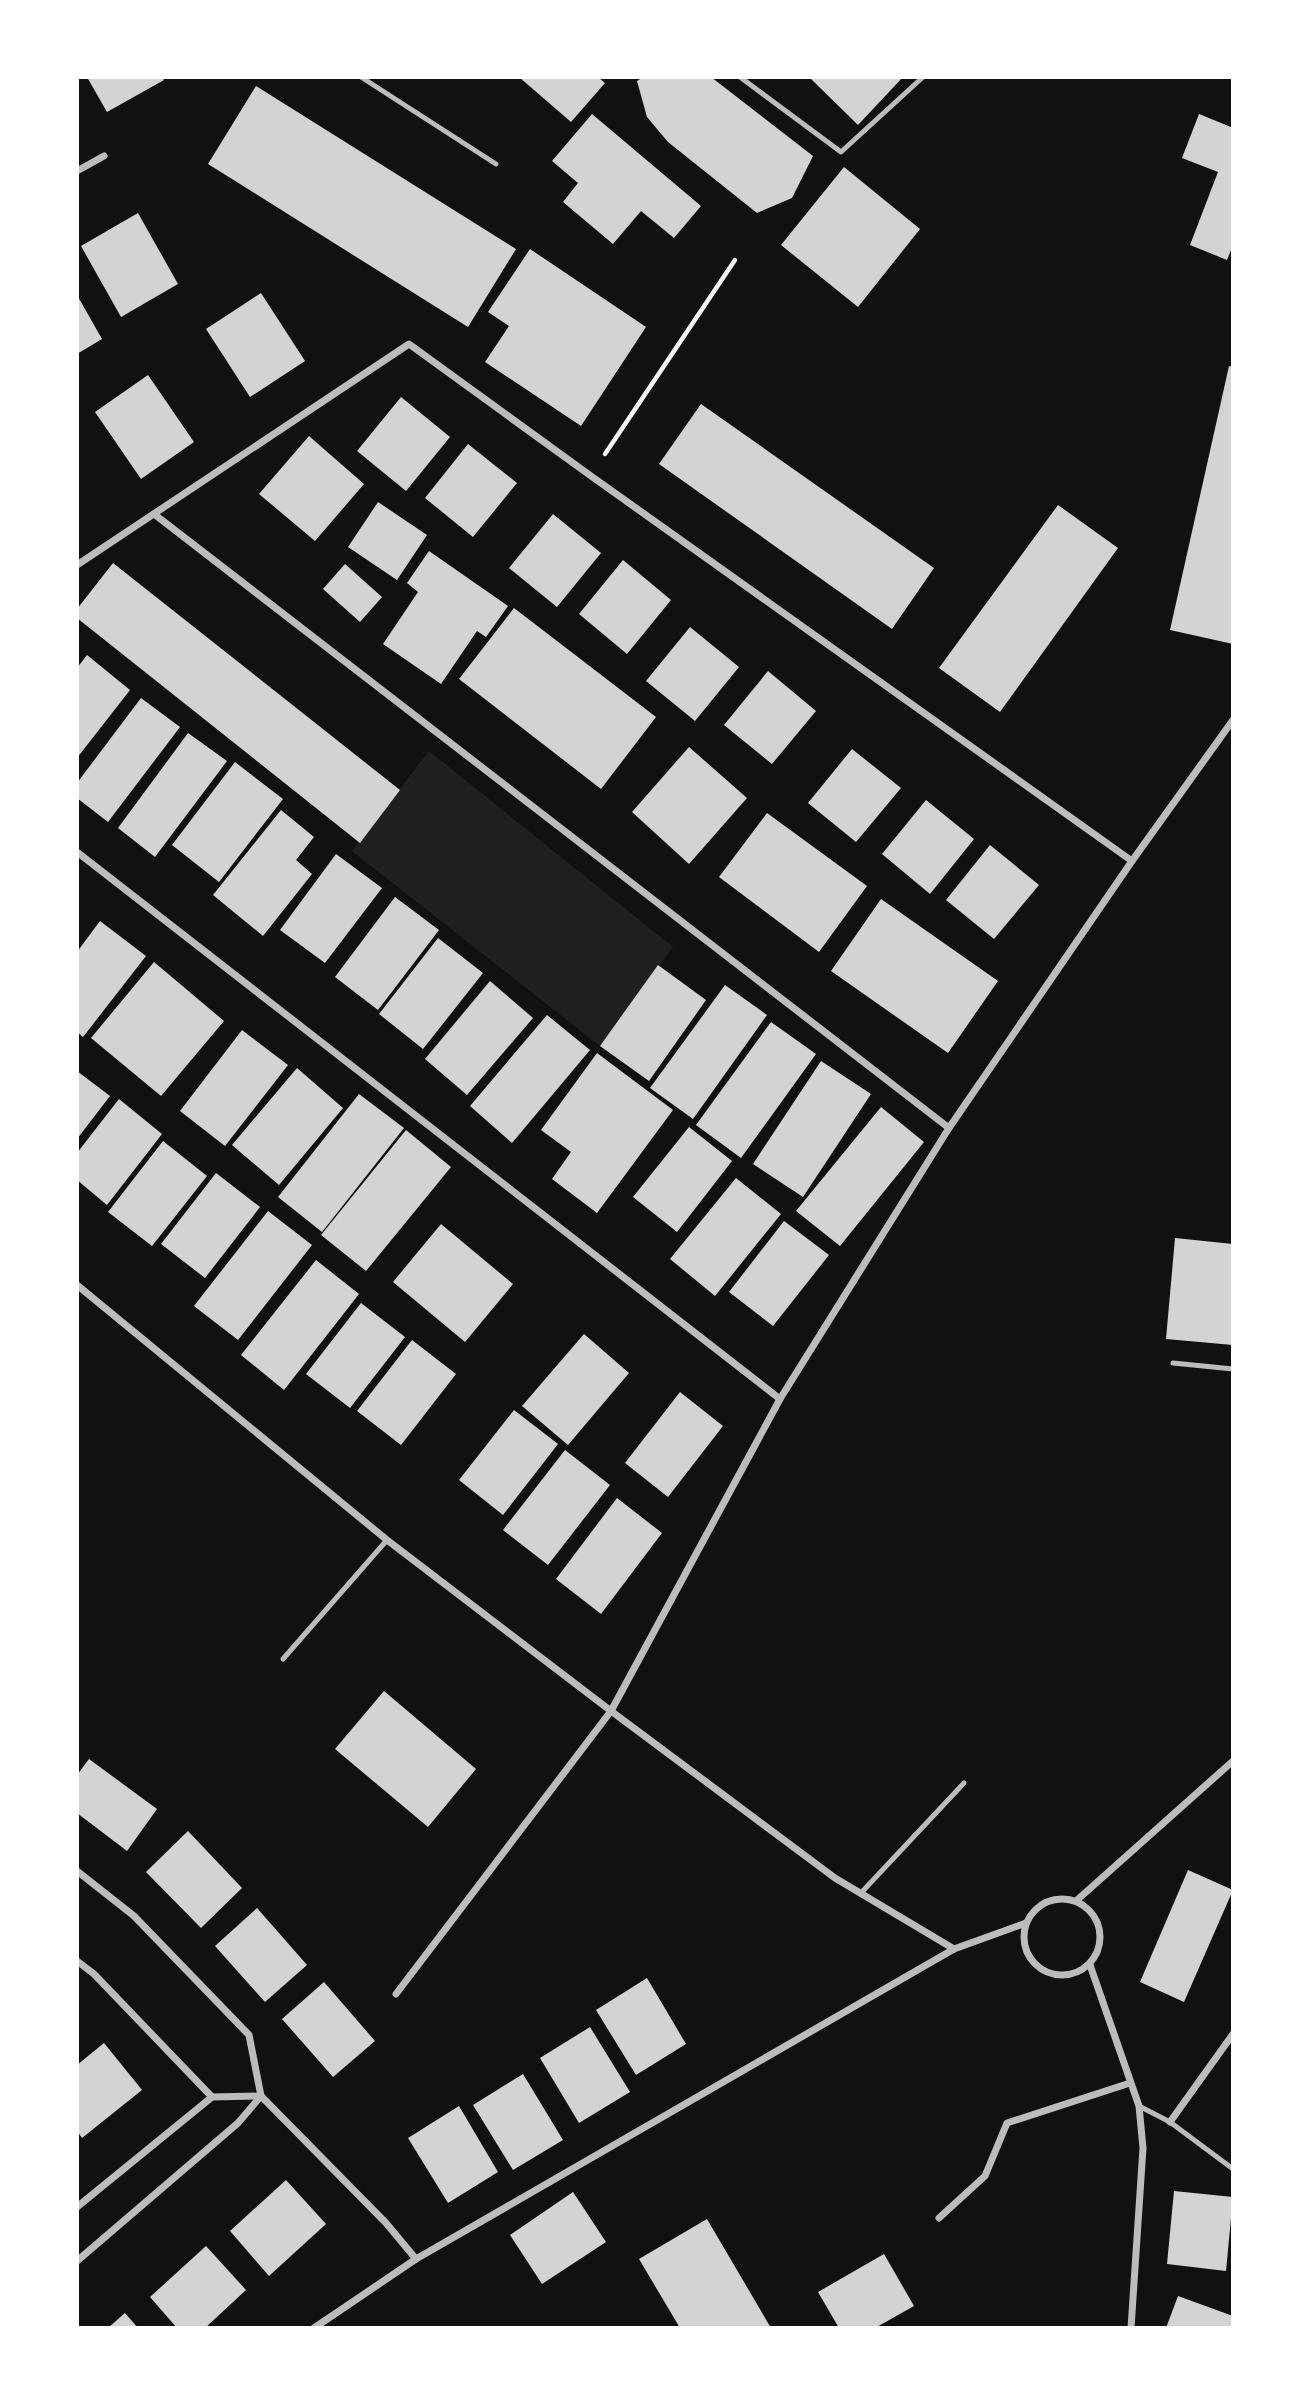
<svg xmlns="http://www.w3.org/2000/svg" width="1310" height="2405" font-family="Helvetica,sans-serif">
<rect width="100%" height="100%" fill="#111"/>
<polygon fill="#202020" points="429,751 673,947 600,1046 352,851"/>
<g fill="#d3d3d3">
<polygon points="87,77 162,77 164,80 107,112"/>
<polygon points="519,77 598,77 605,83 571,122"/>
<polygon points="643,77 711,77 813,156 792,198 757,213 668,142 647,117 637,81"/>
<polygon points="809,77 903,77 858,125"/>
<polygon points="256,86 516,249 468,327 208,164"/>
<polygon points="592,114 701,206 674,238 641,211 613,244 563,202 578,183 552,161"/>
<polygon points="1199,114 1231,127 1233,122 1233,245 1227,260 1190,245 1218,172 1182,158"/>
<polygon points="844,167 920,229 858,307 781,245"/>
<polygon points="138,213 178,284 121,317 81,246"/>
<polygon points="530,249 646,327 581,426 485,362 509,326 488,312"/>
<polygon points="261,293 305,361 250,397 206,329"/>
<polygon points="77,295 102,339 77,354"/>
<polygon points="1229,366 1233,367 1233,644 1170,630"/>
<polygon points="148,375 194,442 141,479 95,412"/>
<polygon points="401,397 450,437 406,491 357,451"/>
<polygon points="701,404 934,568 892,629 659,464"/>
<polygon points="309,436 364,484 315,541 259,494"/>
<polygon points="468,444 517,483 473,537 425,498"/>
<polygon points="378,502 427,535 397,580 348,547"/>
<polygon points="1058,505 1118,548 1000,712 939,668"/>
<polygon points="553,514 601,553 557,607 509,568"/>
<polygon points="429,551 508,606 486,637 477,631 441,684 383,644 418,592 407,583"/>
<polygon points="623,560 671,600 627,654 579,614"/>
<polygon points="113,563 400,790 360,843 77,618 77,609"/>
<polygon points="345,564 382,597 360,622 323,589"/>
<polygon points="514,608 656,717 601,789 459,679"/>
<polygon points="690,627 739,667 695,721 646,681"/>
<polygon points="87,655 130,690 77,758 77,668"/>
<polygon points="768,671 816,711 772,764 724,725"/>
<polygon points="141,698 180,727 108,822 77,798 77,783"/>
<polygon points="188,733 227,761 155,857 118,828"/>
<polygon points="689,747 747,798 689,864 632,812"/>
<polygon points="852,749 901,788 856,842 808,803"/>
<polygon points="235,762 283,799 219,882 172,845"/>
<polygon points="926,800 974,839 930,894 882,854"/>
<polygon points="281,810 314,837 296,860 312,874 263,936 213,895"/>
<polygon points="767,813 867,886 819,952 719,877"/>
<polygon points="990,845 1039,885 994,939 946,900"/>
<polygon points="336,854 382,888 325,963 280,930"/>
<polygon points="395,897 439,930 378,1010 335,977"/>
<polygon points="881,899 998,981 948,1053 831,971"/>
<polygon points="100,921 146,956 83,1037 77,1032 77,952"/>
<polygon points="438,938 483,973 423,1049 379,1014"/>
<polygon points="154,962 224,1021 161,1096 91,1038"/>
<polygon points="658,965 706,1000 649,1081 600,1046"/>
<polygon points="490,981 533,1018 467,1095 425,1059"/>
<polygon points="725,985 767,1015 693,1119 650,1088"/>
<polygon points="547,1015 590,1050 512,1143 470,1106"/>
<polygon points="771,1022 816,1054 741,1158 696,1125"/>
<polygon points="242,1030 288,1065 225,1146 180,1111"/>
<polygon points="597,1053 673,1110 597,1213 552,1179 571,1152 541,1130"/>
<polygon points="821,1061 871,1094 803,1197 753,1164"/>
<polygon points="297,1068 343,1108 279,1185 232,1145"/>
<polygon points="77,1071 110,1096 77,1139"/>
<polygon points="359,1094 404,1128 322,1232 278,1197"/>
<polygon points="119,1099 162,1134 107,1205 77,1180 77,1153"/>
<polygon points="881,1107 924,1142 840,1246 796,1211"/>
<polygon points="689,1127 732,1161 677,1232 633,1197"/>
<polygon points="406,1130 451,1167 366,1271 321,1235"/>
<polygon points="163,1141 207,1176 152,1246 108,1212"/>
<polygon points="216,1173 260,1207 205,1278 161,1244"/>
<polygon points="736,1178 781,1214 715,1296 670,1259"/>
<polygon points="268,1211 312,1245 238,1340 194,1306"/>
<polygon points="784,1221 829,1255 773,1326 729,1292"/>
<polygon points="441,1224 513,1284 465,1342 393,1282"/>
<polygon points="1175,1238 1233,1244 1233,1345 1166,1339"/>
<polygon points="316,1260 359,1294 284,1390 241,1355"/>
<polygon points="361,1303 405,1337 350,1408 306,1374"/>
<polygon points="584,1334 629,1373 568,1445 522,1406"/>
<polygon points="412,1340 456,1374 401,1445 357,1411"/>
<polygon points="680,1392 723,1426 668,1497 625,1463"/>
<polygon points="514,1410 558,1444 503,1515 459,1480"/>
<polygon points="565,1450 610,1485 548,1565 503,1530"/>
<polygon points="617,1498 662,1533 601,1614 556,1579"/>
<polygon points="384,1691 476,1769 428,1827 335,1749"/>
<polygon points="89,1759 157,1809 127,1851 77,1813 77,1775"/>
<polygon points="188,1831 242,1888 201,1928 146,1872"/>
<polygon points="1188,1870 1233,1890 1184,2002 1140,1982"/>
<polygon points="257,1908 307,1965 265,2002 215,1946"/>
<polygon points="647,1978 686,2044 636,2075 596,2010"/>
<polygon points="324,1982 375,2041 333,2077 282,2019"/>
<polygon points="590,2027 630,2092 579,2123 540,2058"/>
<polygon points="104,2043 142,2090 82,2138 77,2131 77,2065"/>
<polygon points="523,2074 563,2140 513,2170 473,2105"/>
<polygon points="459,2106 498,2172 448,2203 408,2138"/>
<polygon points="286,2180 326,2224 269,2276 230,2231"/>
<polygon points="1174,2191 1233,2197 1226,2271 1167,2264"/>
<polygon points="573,2192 606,2242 542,2284 510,2235"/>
<polygon points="707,2219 771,2328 680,2328 639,2259"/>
<polygon points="206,2246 246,2290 205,2328 177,2328 150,2297"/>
<polygon points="884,2254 914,2306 875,2328 839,2328 818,2292"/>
<polygon points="1178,2296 1233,2316 1233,2328 1166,2328"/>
<polygon points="125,2313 138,2328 108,2328"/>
</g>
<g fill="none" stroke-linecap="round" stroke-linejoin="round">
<polyline stroke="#f5f5f5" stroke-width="4.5" points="605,454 735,260"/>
<g stroke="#bcbcbc" stroke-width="5">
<polyline points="361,77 496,164"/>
<polyline points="740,77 841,152 923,77"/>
<polyline points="1173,1363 1233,1369"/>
<polyline points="283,1659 387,1540"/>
<polyline points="860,1894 964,1783"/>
<polyline points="1139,2106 1170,2122 1233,2169"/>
</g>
<g stroke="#bcbcbc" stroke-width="7">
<polyline points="77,171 104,156"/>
<polyline points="154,514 949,1128"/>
<polyline points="77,565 409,344 591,476 1132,861"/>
<polyline points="77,852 780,1399"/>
<polyline points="77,1285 387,1540 611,1711 835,1878 954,1949"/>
<polyline points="77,1871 134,1916 249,2035 261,2096 386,2223 416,2259"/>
<circle cx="1062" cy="1937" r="38"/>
<polyline points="1076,1901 1233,1761"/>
<polyline points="77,1961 94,1974 212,2097"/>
<polyline points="1090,1965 1139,2106 1143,2148 1131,2328"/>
<polyline points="396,1994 611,1711 780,1399 949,1128 1132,861 1233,720"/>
<polyline points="1170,2122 1233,2034"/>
<polyline points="77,2207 212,2097 261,2096"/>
<polyline points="939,2218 985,2176 1007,2123 1130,2083"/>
<polyline points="77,2261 238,2123 261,2096"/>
<polyline points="314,2328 416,2259 954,1949 1026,1923"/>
</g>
</g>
<rect width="1310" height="2405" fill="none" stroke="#ffffff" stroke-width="158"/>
</svg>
